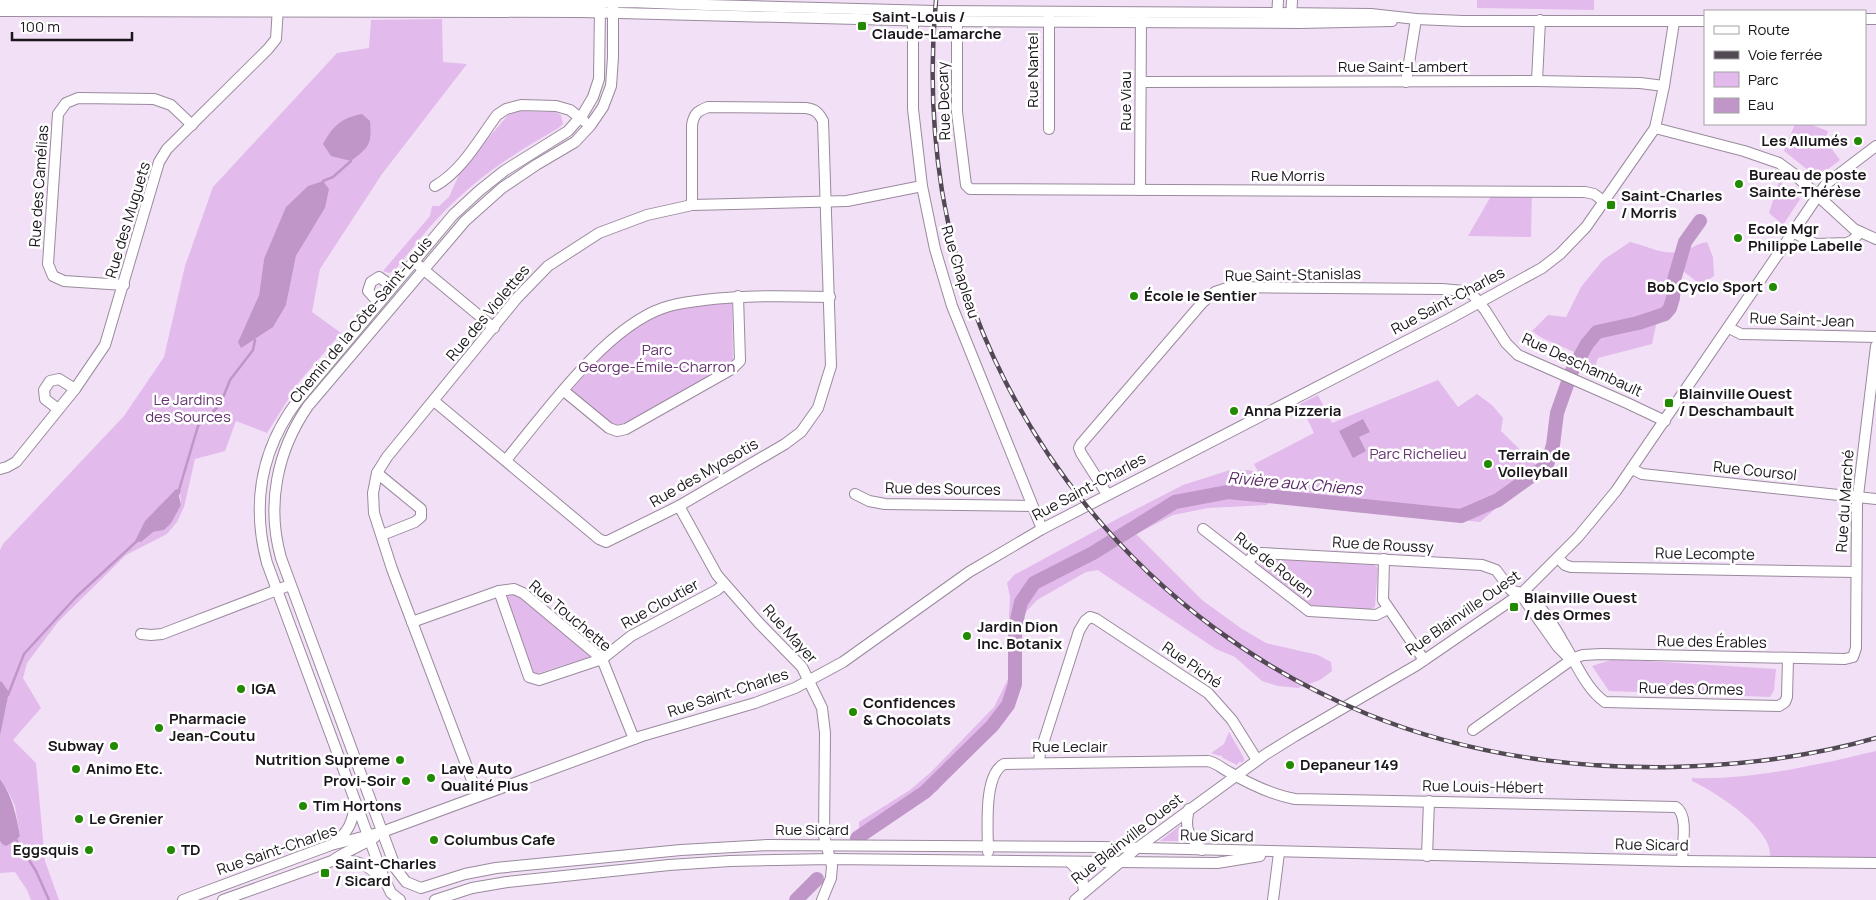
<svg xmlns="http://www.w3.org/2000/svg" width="1876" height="900" font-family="Manrope,sans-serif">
<rect width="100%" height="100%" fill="#f2e1f6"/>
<g fill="#e2baeb" fill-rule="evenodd">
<polygon points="1477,0 1594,0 1594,10 1477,8"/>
<path d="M442,19L443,62L467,64L382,174L320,269L312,312L341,333L299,382L267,433L236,421L225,451L195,459L184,507L177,522L167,534L126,555L58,622L27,663L23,678L41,708L13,740L36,763L45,861L59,900H31L27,890L15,872L0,873V841L2,844L20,836L15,806L8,791L0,779V736L9,692L0,682V550L3,544L124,416L164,357L185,266L213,187L337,53L369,48L371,20ZM325,208L296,256L286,305L238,342L259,295L264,259ZM176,489L180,490L181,505L164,530L153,532L167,498Z"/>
<path d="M518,111L555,112L561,115L563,124L557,129C520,150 485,172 454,202C432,222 413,248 394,271L389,273L383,271L430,216L432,206H439L449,197L461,170L508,115Z"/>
<polygon points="1795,124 1809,124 1828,131 1825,140 1840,160 1819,176 1813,174 1784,151"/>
<polygon points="1779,181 1800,199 1783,225 1769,213"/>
<polygon points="1494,191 1532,191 1531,237 1468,236"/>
<path d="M1630,242C1647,246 1662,255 1681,252C1690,250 1697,243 1707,242L1713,257L1714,276L1701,285L1683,271L1668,288L1676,302L1669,314L1656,325L1652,344L1598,358L1592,376L1570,367L1574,352L1542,338L1532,331L1548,315L1566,317L1581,287L1603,260Z"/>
<polygon points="732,301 733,365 618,429 567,390 598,353 662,308"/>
<polygon points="1438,380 1458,407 1477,394 1492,405 1503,418 1501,431 1541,470 1480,522 1271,499 1267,505 1208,508 1173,515 1136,534 1202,600 1242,629 1266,643 1318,655 1331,662 1332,671 1320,680 1298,688 1278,686 1262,681 1235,657 1216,649 1102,573 1098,570 1086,572 1037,600 1025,613 1021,629 1021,671 1014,700 1007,718 998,730 961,763 937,791 873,830 865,832 859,828 859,822 910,790 931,772 994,707 1010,675 1013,660 1009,616 1010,597 1007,583 1014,575 1119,518 1183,485 1230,470 1248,470 1258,472 1254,464 1314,433 1300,404 1318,395 1332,423"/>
<polygon points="1264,559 1374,565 1378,568 1375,607 1369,610 1313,607 1262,567 1259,563"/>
<polygon points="518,594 592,656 533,675 505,596"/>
<polygon points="1614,659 1776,669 1774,690 1770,697 1609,691 1592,666"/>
<polygon points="1229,732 1244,758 1244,761 1241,763 1240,761 1237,765 1223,758 1221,755 1220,756 1211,753 1224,744"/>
<path d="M1876,751V858L1770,857C1774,829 1714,791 1692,781V778C1752,780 1817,765 1876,751Z"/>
<polygon points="1182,824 1184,835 1187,841 1160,841"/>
</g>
<g fill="#c096c8">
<path d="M362,114L370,121C372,145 369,147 351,161L331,156L323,144C333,126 341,118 362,114Z"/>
<polygon points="323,181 329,189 325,208 296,256 286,305 273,327 241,348 238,342 259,295 264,259 286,207 308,186"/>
<polygon points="1363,419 1370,432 1359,437 1366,451 1353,458 1339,431"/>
<polygon points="176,489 181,490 179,496 181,505 171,523 164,530 153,532 141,542 135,541 145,521"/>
<polygon points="1,681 9,692 0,736 0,682"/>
<path d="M0,779C13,797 16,815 20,836L16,840L6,846L2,844L0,841Z"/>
</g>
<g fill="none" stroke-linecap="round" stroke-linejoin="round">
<g stroke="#c096c8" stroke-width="2.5">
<polyline points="323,181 333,177 351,161"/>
<polyline points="179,490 198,426 220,405 230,380 253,350 255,340"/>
<polyline points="8,695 24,654 76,597 137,541"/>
<polyline points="15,838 36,871 49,900"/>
</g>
<g stroke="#c096c8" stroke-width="14">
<polyline points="857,838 925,792 992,726 1008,705 1015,684 1015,628 1021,602 1034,583 1093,553 1175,502 1228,492 1461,516 1498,500 1547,465 1553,445 1557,413 1563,396 1572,371 1587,344 1597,332 1638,323 1665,314 1670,308 1673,298 1674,280 1685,242 1700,221"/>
<polyline points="796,900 817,879"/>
</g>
<defs>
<g id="minor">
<path d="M613,0V57L611,86L603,107L590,126L575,142L536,165L502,188L465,221L308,406C277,451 266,505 281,558L396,869L406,882L421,888L465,874L496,868L681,850L768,845L1101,847L1682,861L1876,863"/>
<polyline points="0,3 467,4 595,3 630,2 706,5 935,11 1277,13 1371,14 1416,19 1463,21 1705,21"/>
<polyline points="0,11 581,12 934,21 1299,23 1392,21"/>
<polyline points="913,14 913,109 922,186 935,249 952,306 1042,529"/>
<polyline points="957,15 957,112 966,185 970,189 1585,192 1594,194 1605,202"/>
<polyline points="1049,15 1049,129"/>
<polyline points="1277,19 1278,0"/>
<polyline points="1865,19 1876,19"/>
<polyline points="1291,20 1292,0"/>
<polyline points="1537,81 1540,20"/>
<polyline points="1141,82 1537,81 1640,83 1664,86"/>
<polyline points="1406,82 1416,19"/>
<polyline points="1655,128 1744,151 1779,163 1794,174 1854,229 1876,239"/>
<path d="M435,186C462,171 479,139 497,115L506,109L521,105L556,106L570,110L584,121"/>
<polyline points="1140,190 1141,16"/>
<polyline points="1793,232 1815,244 1847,243 1853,240 1860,232"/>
<polyline points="418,265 494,328"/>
<polyline points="124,285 64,281 53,276 48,264 58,114 66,103 78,98 154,99 171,105 192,125"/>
<polyline points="378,302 368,291 371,282 379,277 392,286"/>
<polyline points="1729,328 1741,334 1876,337"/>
<polyline points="564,391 609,428 617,431 626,429 732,369 740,361 738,296"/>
<path d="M434,401L599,539L606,542L679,506L785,444L801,432L818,408L831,366L823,121C819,113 815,109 806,108L708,107C698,111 694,113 692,125V205"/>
<polyline points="58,409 45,399 44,390 50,381 59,379 75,389"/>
<path d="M506,460C545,413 605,328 663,308C677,303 690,302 704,300C746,295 788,296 830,297"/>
<polyline points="0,469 7,467 16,462 75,389 105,345 159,162 167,149 268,49 276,39 278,7"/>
<polyline points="1632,469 1642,474 1876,499"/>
<polyline points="377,473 421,509 421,517 415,522 382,535"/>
<polyline points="855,494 869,501 885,504 1032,506"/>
<polyline points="1107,494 1081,453 1079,448 1081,444 1202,303 1215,292 1230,287 1442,289 1464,291 1473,295 1485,310 1506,343 1518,355 1627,403 1665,421"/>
<polyline points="679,506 717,575 759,623 802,667 822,708 825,733 824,836 832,866 831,878 822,900"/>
<polyline points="1203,529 1309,611 1376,615 1388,609"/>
<polyline points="1558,558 1565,565 1571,567 1856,572"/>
<polyline points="1384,559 1383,600 1424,660"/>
<polyline points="1247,563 1253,556 1262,553 1482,565 1496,570 1511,590 1524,599 1558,647 1567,656"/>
<path d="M1511,590C1517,593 1527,592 1532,597C1542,608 1556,629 1563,642C1575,661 1586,689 1605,702L1779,706L1785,702L1787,697L1788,659"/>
<polyline points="499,591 529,677 539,680 602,659 631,636 717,590 724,584"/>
<polyline points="412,622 499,591 514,589 523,593 602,659 634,739"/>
<polyline points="141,634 151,635 162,634 290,585"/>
<polyline points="1473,730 1574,658 1583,655 1602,654 1845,659 1853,657 1856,648 1857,504 1876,346"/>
<polyline points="1039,762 1040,753 1079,631 1085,621 1090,617 1096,619 1208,693 1232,720 1257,760"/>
<polyline points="478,796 392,569 374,513 373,493 377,473 387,457 517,298 548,266 599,233 647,215 692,205 847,201 922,186"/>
<path d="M1189,809C1184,829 1188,835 1202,850"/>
<path d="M334,843C349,832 353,821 355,803"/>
<path d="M988,852C988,830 983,775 1004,764L1208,761C1217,763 1221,768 1229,772C1248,783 1272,795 1295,799L1676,807C1689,815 1682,847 1682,861"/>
<polyline points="1427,856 1429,801"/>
<path d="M333,861C357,859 365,863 382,879"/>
<polyline points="1070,862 1082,875 1084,892"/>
<polyline points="183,900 331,845 382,832 642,736 755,703 795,688 843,662 969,572 1042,529 1449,319 1542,268 1560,254 1586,227 1655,128 1664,86 1674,22"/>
<path d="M223,900L332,861C346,851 361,846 375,837"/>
<path d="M400,900L391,893L383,876L267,563C251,503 261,449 298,400L453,215L479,191L504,171L568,131L583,114L593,97L599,79L600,8"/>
<polyline points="435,900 472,888 507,882 669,865 730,861 831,859 1217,863 1260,856"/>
<polyline points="1075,900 1136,849 1266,754 1295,736 1417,665 1522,593 1578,537 1616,491 1826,184 1876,146"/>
<polyline points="1273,900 1279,853"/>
</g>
</defs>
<use href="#minor" stroke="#9a8a9d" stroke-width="12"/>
<use href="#minor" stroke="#fff" stroke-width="10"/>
<defs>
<path id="rail" d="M936,0C930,64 932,128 942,191C981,424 1149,626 1367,714C1463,753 1569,769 1673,767C1741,765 1810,757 1876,738"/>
</defs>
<use href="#rail" stroke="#524954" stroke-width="4.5"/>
<use href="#rail" stroke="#fff" stroke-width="2.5" stroke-dasharray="8" stroke-linecap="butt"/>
</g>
<g fill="#228a01" stroke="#fff" stroke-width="2">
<rect x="857" y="21" width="10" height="10" rx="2.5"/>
<circle cx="1858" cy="141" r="5"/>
<circle cx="1739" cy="184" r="5"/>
<rect x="1606" y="200" width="10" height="10" rx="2.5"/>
<circle cx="1738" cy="238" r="5"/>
<circle cx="1773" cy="287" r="5"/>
<circle cx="1134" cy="296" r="5"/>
<rect x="1664" y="398" width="10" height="10" rx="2.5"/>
<circle cx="1234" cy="411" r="5"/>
<circle cx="1488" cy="464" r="5"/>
<rect x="1509" y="602" width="10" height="10" rx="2.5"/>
<circle cx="967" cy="636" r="5"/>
<circle cx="241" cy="689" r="5"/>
<circle cx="853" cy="712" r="5"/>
<circle cx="159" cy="728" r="5"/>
<circle cx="114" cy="746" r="5"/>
<circle cx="400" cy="760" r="5"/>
<circle cx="1290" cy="765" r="5"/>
<circle cx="76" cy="769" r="5"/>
<circle cx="431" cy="778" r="5"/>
<circle cx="406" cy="781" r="5"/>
<circle cx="303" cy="806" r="5"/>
<circle cx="79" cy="819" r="5"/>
<circle cx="434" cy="840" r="5"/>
<circle cx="89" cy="850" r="5"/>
<circle cx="171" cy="850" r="5"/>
<rect x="320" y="868" width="10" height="10" rx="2.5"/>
</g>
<g text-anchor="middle" stroke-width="5" stroke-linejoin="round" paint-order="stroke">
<g font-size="15" font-weight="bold" fill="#1b151c" stroke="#fff" text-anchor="start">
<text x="872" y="22">Saint-Louis /<tspan x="872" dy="17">Claude-Lamarche</tspan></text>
<text x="1848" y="146" text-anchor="end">Les Allumés</text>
<text x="1749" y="180">Bureau de poste<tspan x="1749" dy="17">Sainte-Thérèse</tspan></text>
<text x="1621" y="201">Saint-Charles<tspan x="1621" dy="17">/ Morris</tspan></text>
<text x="1748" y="234">Ecole Mgr<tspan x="1748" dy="17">Philippe Labelle</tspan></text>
<text x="1763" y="292" text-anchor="end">Bob Cyclo Sport</text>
<text x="1144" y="301">École le Sentier</text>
<text x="1679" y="399">Blainville Ouest<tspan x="1679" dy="17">/ Deschambault</tspan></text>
<text x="1244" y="416">Anna Pizzeria</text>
<text x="1498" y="460">Terrain de<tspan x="1498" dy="17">Volleyball</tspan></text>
<text x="1524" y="603">Blainville Ouest<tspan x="1524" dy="17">/ des Ormes</tspan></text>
<text x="977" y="632">Jardin Dion<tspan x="977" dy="17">Inc. Botanix</tspan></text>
<text x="251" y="694">IGA</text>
<text x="863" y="708">Confidences<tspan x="863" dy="17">&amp; Chocolats</tspan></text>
<text x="169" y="724">Pharmacie<tspan x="169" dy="17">Jean-Coutu</tspan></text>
<text x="104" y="751" text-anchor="end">Subway</text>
<text x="390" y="765" text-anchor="end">Nutrition Supreme</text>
<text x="1300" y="770">Depaneur 149</text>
<text x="86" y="774">Animo Etc.</text>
<text x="441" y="774">Lave Auto<tspan x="441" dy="17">Qualité Plus</tspan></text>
<text x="396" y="786" text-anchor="end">Provi-Soir</text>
<text x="313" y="811">Tim Hortons</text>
<text x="89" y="824">Le Grenier</text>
<text x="444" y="845">Columbus Cafe</text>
<text x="79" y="855" text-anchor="end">Eggsquis</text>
<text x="181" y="855">TD</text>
<text x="335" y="869">Saint-Charles<tspan x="335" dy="17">/ Sicard</tspan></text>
</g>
<g font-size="15" fill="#1b151c" stroke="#fff">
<text x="1403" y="72">Rue Saint-Lambert</text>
<text transform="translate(1033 70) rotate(-90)" y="5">Rue Nantel</text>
<text transform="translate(944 101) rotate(-92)" y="5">Rue Decary</text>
<text transform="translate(1126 101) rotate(-90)" y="5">Rue Viau</text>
<text x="1288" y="181">Rue Morris</text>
<text transform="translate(39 186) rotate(-86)" y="5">Rue des Camélias</text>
<text transform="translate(128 220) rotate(-73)" y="5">Rue des Muguets</text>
<text transform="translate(960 272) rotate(73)" y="5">Rue Chapleau</text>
<text transform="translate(1293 275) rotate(-1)" y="5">Rue Saint-Stanislas</text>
<text transform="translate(1448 301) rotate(-28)" y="5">Rue Saint-Charles</text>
<text transform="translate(488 313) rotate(-50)" y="5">Rue des Violettes</text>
<text transform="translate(361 320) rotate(-50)" y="5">Chemin de la Côte-Saint-Louis</text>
<text transform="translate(1802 320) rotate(2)" y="5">Rue Saint-Jean</text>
<text transform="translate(1582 365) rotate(25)" y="5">Rue Deschambault</text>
<text transform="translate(1755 471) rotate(6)" y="5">Rue Coursol</text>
<text transform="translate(704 473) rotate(-30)" y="5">Rue des Myosotis</text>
<text transform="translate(1089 487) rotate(-28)" y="5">Rue Saint-Charles</text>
<text transform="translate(943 489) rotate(1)" y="5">Rue des Sources</text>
<text transform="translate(1845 501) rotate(-86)" y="5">Rue du Marché</text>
<text transform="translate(1383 545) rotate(3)" y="5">Rue de Roussy</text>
<text transform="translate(1705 554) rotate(1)" y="5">Rue Lecompte</text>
<text transform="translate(1274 565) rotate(38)" y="5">Rue de Rouen</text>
<text transform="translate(660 604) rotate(-29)" y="5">Rue Cloutier</text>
<text transform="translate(1463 613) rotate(-35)" y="5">Rue Blainville Ouest</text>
<text transform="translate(570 616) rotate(40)" y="5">Rue Touchette</text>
<text transform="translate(790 634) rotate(48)" y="5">Rue Mayer</text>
<text transform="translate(1712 642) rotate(1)" y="5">Rue des Érables</text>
<text transform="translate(1192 665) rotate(35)" y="5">Rue Piché</text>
<text transform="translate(1691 689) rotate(1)" y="5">Rue des Ormes</text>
<text transform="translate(728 693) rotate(-18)" y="5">Rue Saint-Charles</text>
<text x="1070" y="752">Rue Leclair</text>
<text transform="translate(1483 787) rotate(1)" y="5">Rue Louis-Hébert</text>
<text x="812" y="835">Rue Sicard</text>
<text transform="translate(1217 836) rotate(1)" y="5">Rue Sicard</text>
<text transform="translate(1127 839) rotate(-38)" y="5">Rue Blainville Ouest</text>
<text transform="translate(1652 845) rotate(1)" y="5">Rue Sicard</text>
<text transform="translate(277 850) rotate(-19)" y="5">Rue Saint-Charles</text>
</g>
<g font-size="15" fill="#663371" stroke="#fff">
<text x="657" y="355">Parc<tspan x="657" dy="17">George-Émile-Charron</tspan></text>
<text x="188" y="405">Le Jardins<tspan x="188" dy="17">des Sources</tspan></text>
<text x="1418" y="459">Parc Richelieu</text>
</g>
<g font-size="16" font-style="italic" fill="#5c2967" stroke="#fff">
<text transform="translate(1295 483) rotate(5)" y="6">Rivière aux Chiens</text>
</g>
</g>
<rect x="1704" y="10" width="162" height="115" fill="#ffffff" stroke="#a4a1a4"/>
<rect x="1714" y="26" width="25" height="8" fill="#ffffff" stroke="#a4a1a4"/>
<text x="1748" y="35" font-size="15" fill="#1b151c">Route</text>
<rect x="1714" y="51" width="25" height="8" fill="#524954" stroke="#a4a1a4"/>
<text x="1748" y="60" font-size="15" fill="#1b151c">Voie ferrée</text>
<rect x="1714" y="72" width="25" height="15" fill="#e2baeb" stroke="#a4a1a4"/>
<text x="1748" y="85" font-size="15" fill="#1b151c">Parc</text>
<rect x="1714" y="98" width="25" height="15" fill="#c096c8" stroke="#a4a1a4"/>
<text x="1748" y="110" font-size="15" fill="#1b151c">Eau</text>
<path d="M12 32v8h120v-8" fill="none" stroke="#1b151c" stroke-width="2.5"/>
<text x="20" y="32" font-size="15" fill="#1b151c" stroke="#ffffff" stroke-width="4" paint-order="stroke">100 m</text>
</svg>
